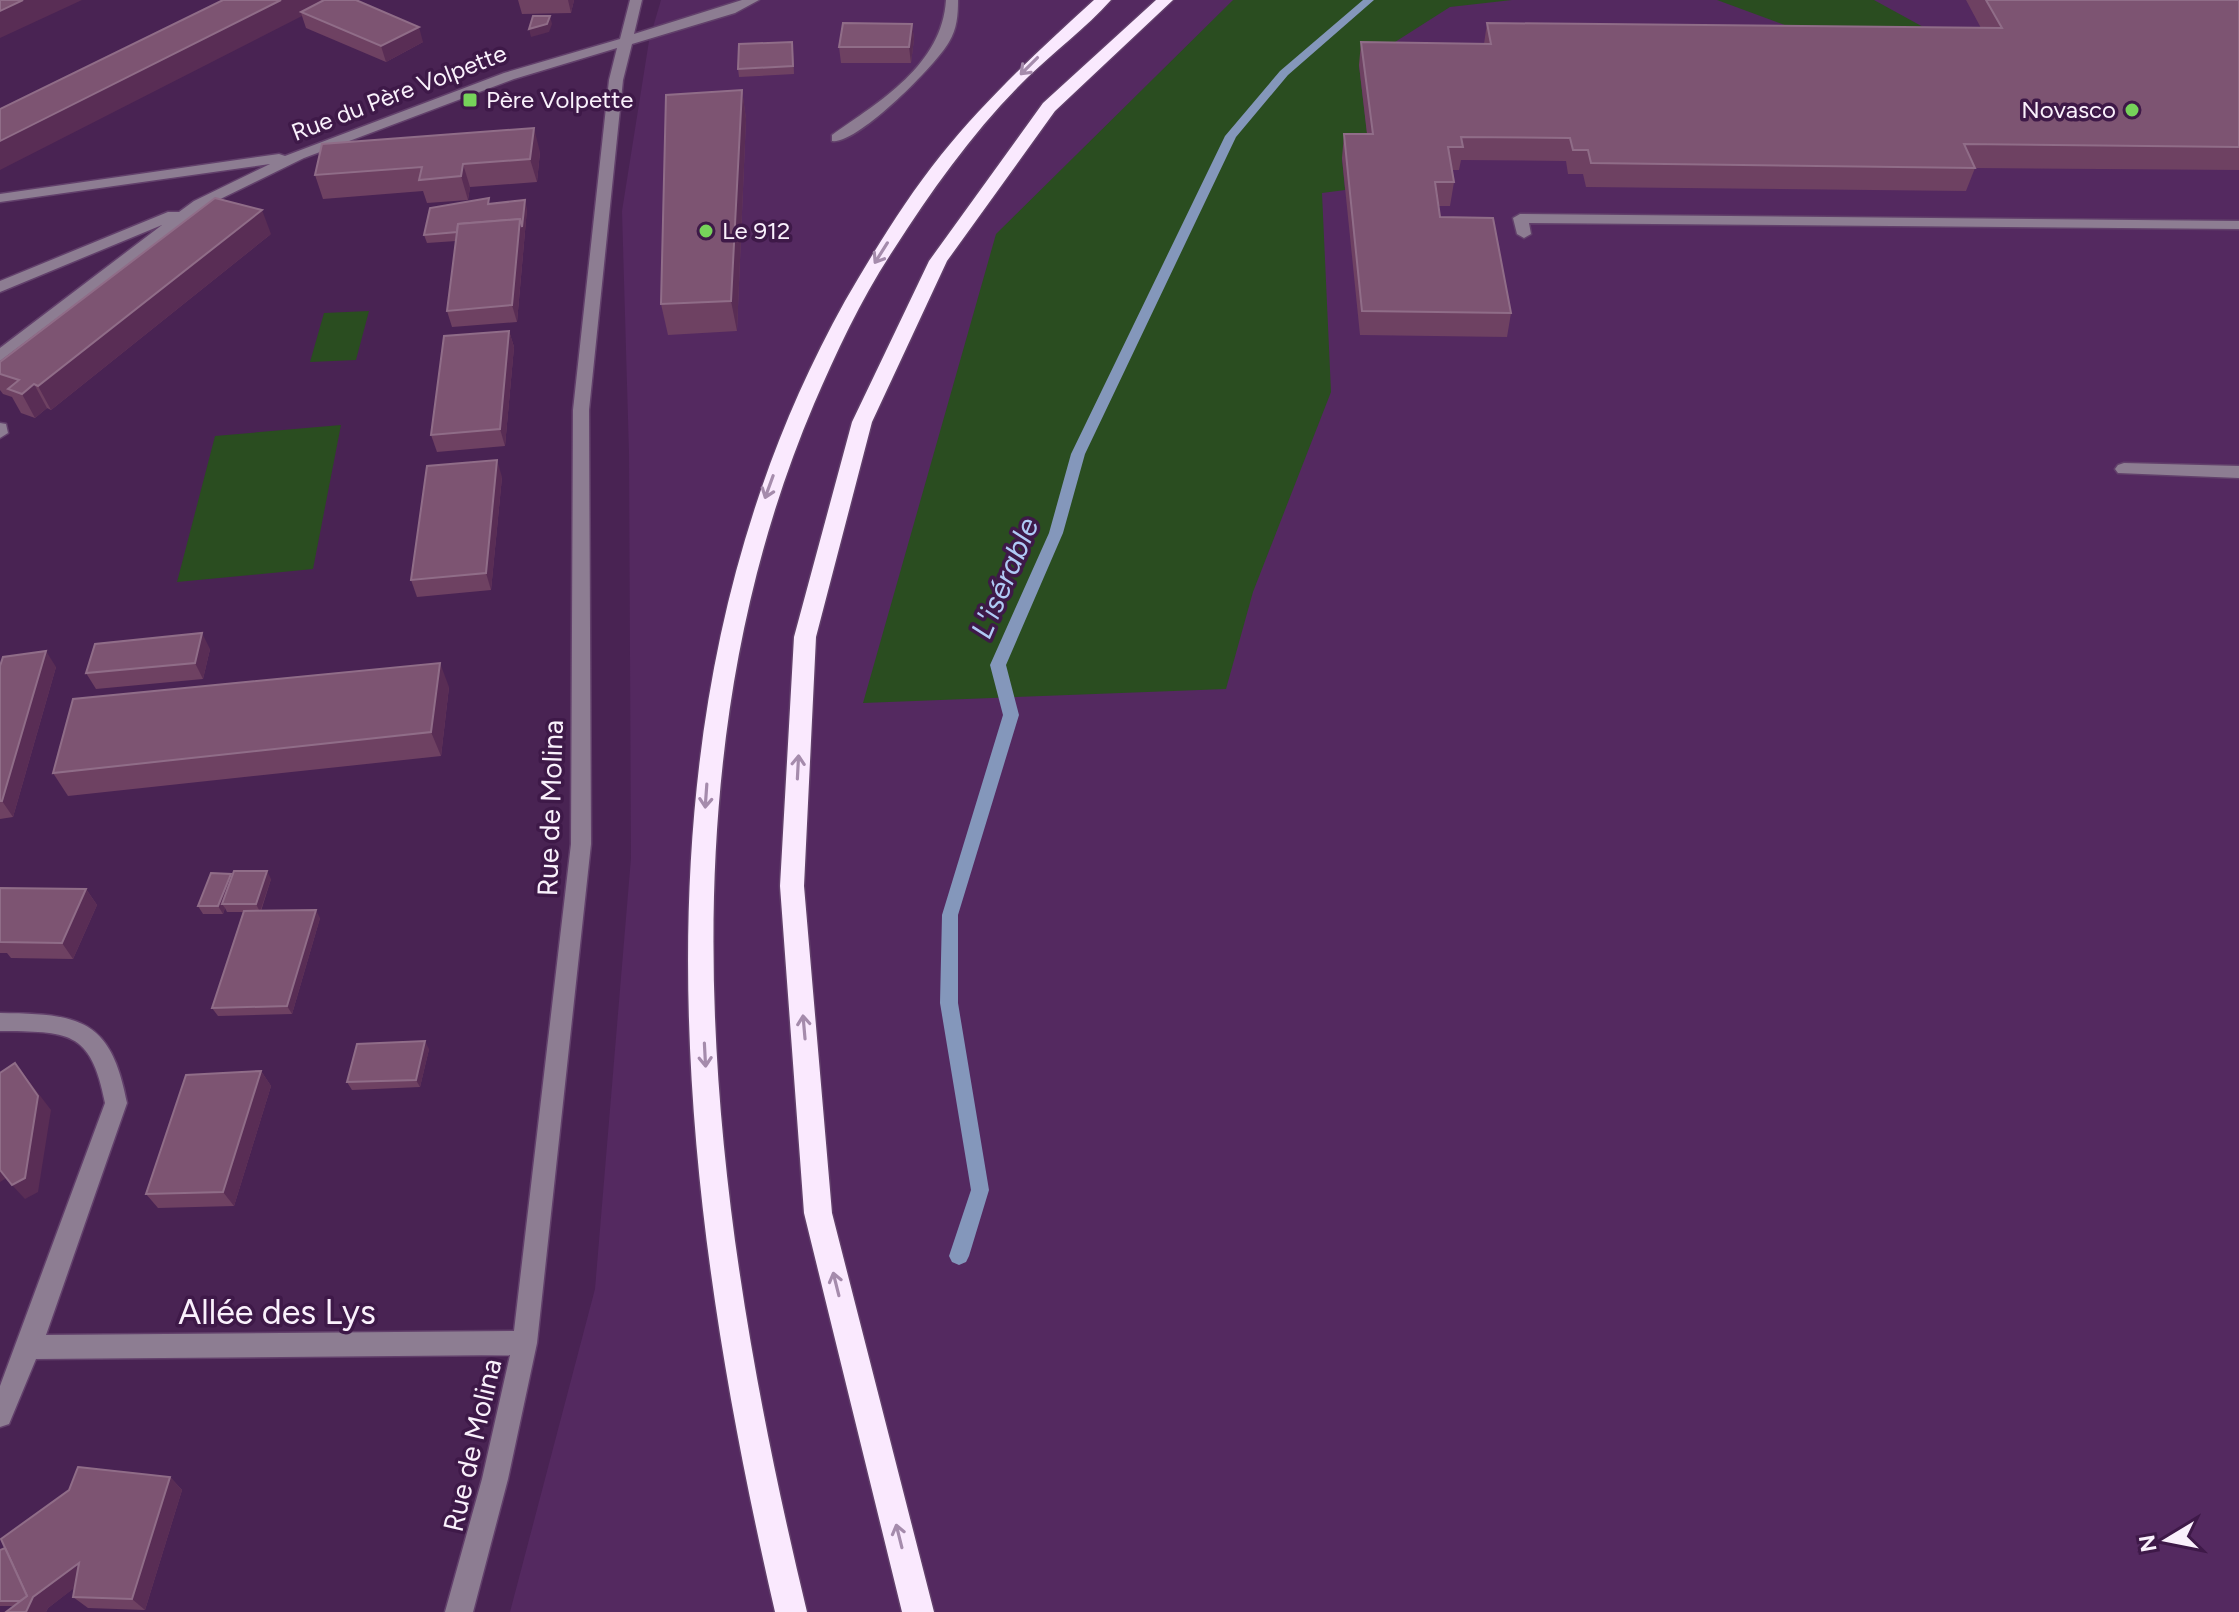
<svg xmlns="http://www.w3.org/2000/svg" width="2239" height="1612" font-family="Figtree,sans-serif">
<rect width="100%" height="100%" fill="#492353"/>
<polygon fill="#542960" points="661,0 2239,0 2239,1612 510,1612 595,1289 631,858 629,453 622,211 649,41"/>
<g fill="#2a4d20">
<polygon points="1233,0 1512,0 1450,7 1359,65 1370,158 1342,158 1345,190 1322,193 1331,392 1253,592 1226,689 863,703 996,234"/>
<polygon points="1717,0 1874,0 1967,51 1852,50"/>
<polygon points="369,311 356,360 310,362 324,313"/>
<polygon points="341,425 313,569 177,582 215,436"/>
</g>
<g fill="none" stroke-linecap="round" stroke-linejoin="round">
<polygon fill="#8497bb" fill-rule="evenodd" points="1363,0 1374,0 1288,75 1236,137 1085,454 1063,533 1006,665 1019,715 958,915 958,1003 989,1190 969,1256 966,1262 959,1265 952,1262 949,1256 971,1190 940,1003 942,915 1003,715 990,665 1049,533 1071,454 1225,136 1280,71"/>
<defs>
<g id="minor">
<path d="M630,0H642L634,34L742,0H759L735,13L632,44L623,80L589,410L591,844L537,1343L508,1479L473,1612H445L482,1479L510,1355L36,1359L9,1424L0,1427V1386L105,1103C91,1029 67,1032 0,1031V1013C79,1014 111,1018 127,1103L46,1335L514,1331L571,844L573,410L609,80L617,48L514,79L304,158L204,207L0,361V348L162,225L0,292V281L168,212H179L194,201L270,164L0,202V194L279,154L285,156L504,73L620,39Z"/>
<path d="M946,0H958C958,15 957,29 949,42C936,65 857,145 832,141V135C880,101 942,65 946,0Z"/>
<polygon points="1520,214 2239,221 2239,229 1529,223 1531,234 1524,238 1517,234 1513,218"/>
<polygon points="0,423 6,424 8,433 0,438"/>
<polygon points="2124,463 2239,466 2239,478 2118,473 2115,469 2118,465"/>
</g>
<g id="highway">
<path d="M1094,0H1111C1086,28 1055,51 1028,77C976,128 933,188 894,249C862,297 837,351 814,404C652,785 713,1221 807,1612H775C675,1179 620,705 845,301C874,251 905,200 941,155C987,98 1040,49 1094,0Z"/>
<polygon points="1156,0 1173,0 1055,111 947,261 872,422 816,637 804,886 832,1213 934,1612 902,1612 804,1213 780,886 794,637 852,422 929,261 1043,103"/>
</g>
</defs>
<use href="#minor" stroke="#62406b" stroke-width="3"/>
<use href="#highway" stroke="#62406b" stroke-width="3"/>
<use href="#minor" fill="#8d7d92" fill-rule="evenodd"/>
<use href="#highway" fill="#fae9fe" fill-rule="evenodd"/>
</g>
<g fill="#6e4162">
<polygon points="223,0 356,0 423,42 386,62 306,28 302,16"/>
<polygon points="518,0 574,0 571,13 522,14"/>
<polygon points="1966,0 2239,0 2239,170 1975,168 1966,191 1586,187 1583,174 1568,174 1566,161 1461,160 1459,170 1452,170 1454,182 1450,206 1439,206 1440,217 1511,313 1507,337 1360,335 1342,158 1344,134 1367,134 1359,65 1361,42 1484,44 1487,23 1981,28"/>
<polygon points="912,24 914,39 911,63 841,63 839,47"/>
<polygon points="793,50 794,74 739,77 738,69"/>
<polygon points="742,90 746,119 737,331 668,335 661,304"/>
<polygon points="540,152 537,182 470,187 468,200 427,203 423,191 323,199 315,175"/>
<polygon points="490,203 527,209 517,322 452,327 447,311 456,241 427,243 424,235"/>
<polygon points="271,234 51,410 47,408 35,418 21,413 12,397 3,394 0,390 0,362"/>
<polygon points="509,331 514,347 505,446 437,452 431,435"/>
<polygon points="502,477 491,590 417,597 411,580"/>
<polygon points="210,649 203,679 96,689 86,673"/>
<polygon points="0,666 56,667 13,817 0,819"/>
<polygon points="449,687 441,756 68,796 53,773"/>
<polygon points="231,874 232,876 271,879 261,911 320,918 292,1014 218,1016 212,1008 243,912 227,912 225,908 223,914 203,914 198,906"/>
<polygon points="0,888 86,889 97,905 73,959 11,958 7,953 0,953"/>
<polygon points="429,1049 420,1087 352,1090 347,1082"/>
<polygon points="261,1071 271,1086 234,1206 158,1208 146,1194"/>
<polygon points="170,1477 182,1490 145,1610 88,1608 73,1597 75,1587 48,1608 46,1612 6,1612 13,1606 0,1606 0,1550"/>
</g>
<g fill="#592d55">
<polygon points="23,0 82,0 0,38 0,11"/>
<polygon points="281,0 334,0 301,12 302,16 0,170 0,141"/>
<polygon points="568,0 574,0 571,13"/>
<polygon points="550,16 552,24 549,32 531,37 529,29"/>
<polygon points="912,24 914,39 911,63 909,47"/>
<polygon points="419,27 423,42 386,62 381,46"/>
<polygon points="742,90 746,119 737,331 731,301"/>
<polygon points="534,128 540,152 537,182 530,159"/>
<polygon points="463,164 470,187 468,200 461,176"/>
<polygon points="525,200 527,209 517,322 512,305 520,219"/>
<polygon points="262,210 271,234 51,410 38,386"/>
<polygon points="509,331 514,347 505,446 500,429"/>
<polygon points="34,384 47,408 35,418 22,394"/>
<polygon points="497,460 502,477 491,590 486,573"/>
<polygon points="202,633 210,649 203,679 195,663"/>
<polygon points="46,651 56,667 13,817 2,801"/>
<polygon points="440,663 449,687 441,756 431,732"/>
<polygon points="267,871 271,879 260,912 256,904"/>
<polygon points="231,874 235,882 222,904 225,908 223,914 218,906"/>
<polygon points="86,889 97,905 73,959 62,943"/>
<polygon points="316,910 320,918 292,1014 287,1006"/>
<polygon points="425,1041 429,1049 420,1087 416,1080"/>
<polygon points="15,1063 51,1110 38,1192 25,1199 12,1185"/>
<polygon points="261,1071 271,1086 234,1206 223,1192"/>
<polygon points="0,1169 8,1177 0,1182"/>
<polygon points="170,1477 182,1490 145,1610 132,1599"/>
<polygon points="79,1563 93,1574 48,1608 46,1612 26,1612 33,1598"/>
</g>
<g fill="#7d5472" stroke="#906d88" stroke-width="2">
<polygon points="0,0 23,0 0,11"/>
<polygon points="223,0 281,0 0,141 0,109"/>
<polygon points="324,0 356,0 419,27 381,46 301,12"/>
<polygon points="1986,0 2239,0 2239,147 1964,144 1975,168 1591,163 1588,150 1573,150 1570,138 1461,137 1463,147 1448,147 1454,182 1435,182 1440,217 1493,218 1511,313 1362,311 1344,134 1373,134 1361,42 1491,44 1487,23 2002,28"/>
<polygon points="533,16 550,16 547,24 529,29"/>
<polygon points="843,23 912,24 909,47 839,47"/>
<polygon points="792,42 793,66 738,69 739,44"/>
<polygon points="742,90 731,301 661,304 666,95"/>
<polygon points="534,128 530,159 463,164 461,176 419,180 422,167 315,175 322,144"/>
<polygon points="215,198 262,210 38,386 34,384 22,394 8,389 19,380 0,374 0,362"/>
<polygon points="489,198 488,204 525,200 522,227 520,219 458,224 457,232 424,235 430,208"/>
<polygon points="520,219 512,305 447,311 458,224"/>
<polygon points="509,331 500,429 431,435 444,336"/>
<polygon points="497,460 486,573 411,580 427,466"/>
<polygon points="202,633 195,663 86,673 95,644"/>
<polygon points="46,651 2,801 0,801 0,666 3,657"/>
<polygon points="440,663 431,732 53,773 73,699"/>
<polygon points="234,871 267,871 256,904 222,904"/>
<polygon points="211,873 231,874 218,906 198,906"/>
<polygon points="0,888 86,889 62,943 0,942"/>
<polygon points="316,910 287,1006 212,1008 244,911"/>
<polygon points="425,1041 416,1080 347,1082 357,1044"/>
<polygon points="15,1063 38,1096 25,1178 12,1185 0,1170 0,1073"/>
<polygon points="261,1071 223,1192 146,1194 186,1075"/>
<polygon points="78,1467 170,1477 132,1599 73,1597 79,1563 33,1597 26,1612 6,1612 27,1596 1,1539 69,1490"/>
<polygon points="5,1548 27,1596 20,1601 0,1601 0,1550"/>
</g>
<defs><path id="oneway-shaft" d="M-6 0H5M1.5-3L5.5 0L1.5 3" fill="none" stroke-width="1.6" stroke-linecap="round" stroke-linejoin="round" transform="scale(2)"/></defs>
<g stroke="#a58bac">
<use href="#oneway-shaft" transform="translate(1029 66) rotate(135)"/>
<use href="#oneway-shaft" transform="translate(881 253) rotate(122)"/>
<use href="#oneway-shaft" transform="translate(769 487) rotate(110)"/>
<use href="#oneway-shaft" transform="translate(798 767) rotate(-87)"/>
<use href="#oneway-shaft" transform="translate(706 796) rotate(94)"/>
<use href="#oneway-shaft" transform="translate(804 1027) rotate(-95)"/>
<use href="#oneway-shaft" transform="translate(705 1055) rotate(87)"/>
<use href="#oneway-shaft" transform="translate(836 1284) rotate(-104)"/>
<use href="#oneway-shaft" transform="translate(899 1536) rotate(-104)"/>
</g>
<g fill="#76d25a" stroke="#3e1948" stroke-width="3">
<rect x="462" y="92" width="16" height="16" rx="4"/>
<circle cx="2132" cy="110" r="8"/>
<circle cx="706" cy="231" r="8"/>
</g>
<g text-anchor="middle" stroke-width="7" stroke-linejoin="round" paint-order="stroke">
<g font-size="24" fill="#faf1fc" stroke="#3e1948">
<text transform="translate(399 93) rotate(-21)" y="8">Rue du Père Volpette</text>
</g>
<g font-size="24" fill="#faf1fc" stroke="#3e1948" text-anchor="start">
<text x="486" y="108">Père Volpette</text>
<text x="2116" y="118" text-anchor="end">Novasco</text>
<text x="722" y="239">Le 912</text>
</g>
<g font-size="28" fill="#faf1fc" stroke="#3e1948">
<text transform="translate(550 808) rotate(-88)" y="10">Rue de Molina</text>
<text transform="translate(472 1445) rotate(-77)" y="10">Rue de Molina</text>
</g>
<g font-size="30" font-style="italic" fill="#afcaf5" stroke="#3e1948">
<text transform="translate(1005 578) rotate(-67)" y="10">L'isérable</text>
</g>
<g font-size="34" fill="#faf1fc" stroke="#3e1948">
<text x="277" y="1324">Allée des Lys</text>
</g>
</g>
<g transform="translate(2167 1540) rotate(260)" stroke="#3e1948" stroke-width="6" paint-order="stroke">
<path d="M0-6L14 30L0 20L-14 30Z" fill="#faf1fc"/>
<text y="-12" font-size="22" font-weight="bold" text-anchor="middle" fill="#faf1fc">N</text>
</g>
</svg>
